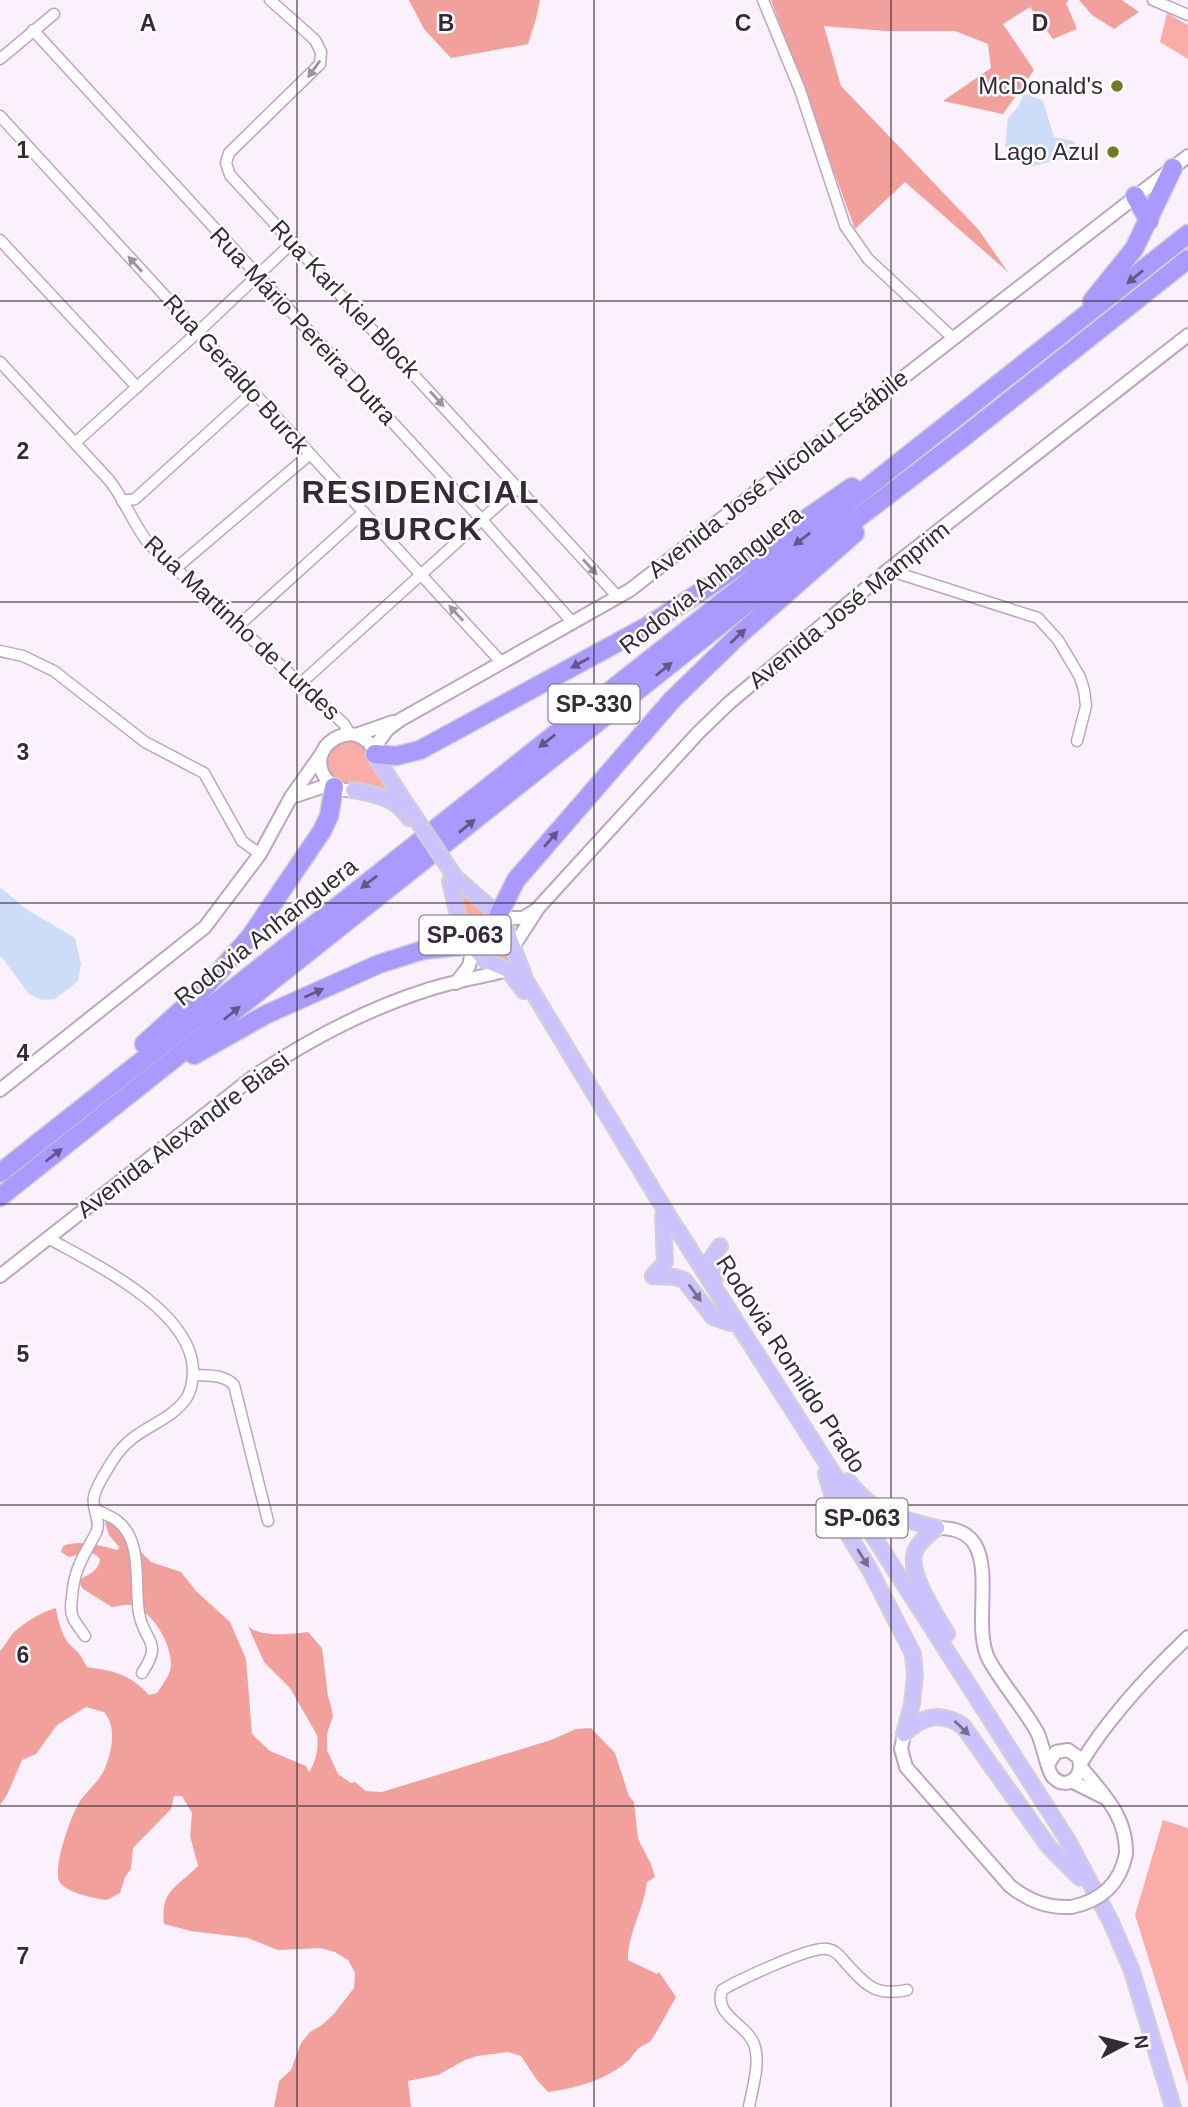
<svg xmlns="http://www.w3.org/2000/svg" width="1188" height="2107" font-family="Arial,sans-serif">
<rect width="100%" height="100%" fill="#faf1fc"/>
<g fill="#faada8">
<polygon points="1167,13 1188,25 1188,59 1160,42"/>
<path d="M351,740L365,745L403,803L335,781C321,758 326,746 351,740Z"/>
<polygon points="456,884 496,922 502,934 513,974 477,938 469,926"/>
<polygon points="1163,1820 1188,1828 1188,2085 1135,1915"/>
</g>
<g fill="#f2a09b">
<polygon points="409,0 540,0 536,19 528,44 451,58 424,29"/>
<polygon points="771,0 1069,0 1066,3 1077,29 1053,39 1030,7 1003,24 1034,70 1003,114 943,101 991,68 988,44 955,31 886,31 824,26 841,86 978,229 1008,272 905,182 855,229"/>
<polygon points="1079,0 1122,0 1139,12 1114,29 1092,15"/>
<path d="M108,1521L123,1522L138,1549L151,1562L181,1572L196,1591L230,1622L246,1659L252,1734L270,1751L306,1766L309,1772C316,1763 319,1746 317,1735L290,1688L264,1662L248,1626C260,1638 292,1634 308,1632L322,1648L328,1696L331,1706L333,1716L327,1734V1750L338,1774L351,1783L355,1782L366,1791L382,1792L551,1740L576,1729L591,1728L615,1753L629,1796L634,1802L638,1839L651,1864L655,1877L647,1882C644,1909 628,1932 628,1960L657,1974L659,1972L676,1997C668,2011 661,2025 652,2039C649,2044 644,2044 639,2048C635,2051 632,2057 628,2061C606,2080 577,2088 548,2092L537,2080L521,2056L508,2052L477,2056L465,2060L438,2075L408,2081L411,2107H274L279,2081L291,2070L301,2043L310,2032L322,2025L334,2014L354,1988L355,1973L348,1960L335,1952L321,1948L278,1950L248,1938L191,1931L164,1924C160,1891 176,1888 198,1866L190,1836L192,1813L182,1796H174L171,1809L133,1848L131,1869L125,1877L120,1893L107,1900C93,1898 72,1894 61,1884C50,1874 71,1815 79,1803C86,1791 100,1781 105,1768C112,1752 117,1726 104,1712L86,1707L57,1725L36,1754L22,1760L7,1795L0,1805V1651C6,1645 9,1637 14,1632C26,1622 41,1612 56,1608C57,1618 63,1638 70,1645C79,1653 81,1655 87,1667C114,1671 130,1674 149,1695L157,1693C162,1685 172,1673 171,1663C170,1642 154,1614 134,1606C127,1603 119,1606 112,1607L83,1589L80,1584L81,1579C91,1573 99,1570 100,1559C92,1548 80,1554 69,1557L61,1552L63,1546C79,1539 101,1546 118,1550L119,1547L109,1535L105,1522Z"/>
</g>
<g fill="#cdddf7">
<polygon points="1024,93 1043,101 1054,137 1074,141 1077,155 1026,168 1005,147 1008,118 1019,106"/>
<polygon points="0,887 26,909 75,938 81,964 78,981 55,999 41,1000 29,994 0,955"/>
</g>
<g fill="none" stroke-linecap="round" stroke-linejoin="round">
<defs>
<g id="street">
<polyline points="270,0 315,40 321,52 320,64 229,153 226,163 230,175 618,597"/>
<polyline points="763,0 800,90 845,226 868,259 953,338"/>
<polyline points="1153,0 1188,15"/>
<polyline points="33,30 482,520 573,623"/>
<polyline points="0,59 54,14"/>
<polyline points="0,116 502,663"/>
<polyline points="0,240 137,387"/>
<path d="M0,362L109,480C125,500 133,524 149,544L344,724L350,734"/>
<polyline points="76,442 198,332 293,242"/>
<polyline points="122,501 135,499 253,392"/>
<polyline points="175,569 309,455"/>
<polyline points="888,570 1038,618 1058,640 1080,677 1084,690 1086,706 1077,741"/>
<polyline points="237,627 364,512"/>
<polyline points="0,651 23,656 54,671 145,742 204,773 242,841 260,854"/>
<polyline points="301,683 518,487"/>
<path d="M48,1238C94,1264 190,1309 193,1369C193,1380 192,1390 186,1399C167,1425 133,1427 113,1460C108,1468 95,1488 94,1497C91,1509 102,1521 96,1533C83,1557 74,1569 72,1597C71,1604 70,1611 73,1618C76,1624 81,1630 85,1636"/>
<path d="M193,1375C208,1376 223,1374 234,1385L268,1521"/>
<path d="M96,1510C102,1513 110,1516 116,1520C144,1540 134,1584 139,1613C144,1643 164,1640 142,1673"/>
<path d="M749,2107C752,2089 760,2066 755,2047C749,2024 713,2017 722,1990C739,1980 811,1946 827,1949C835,1950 839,1955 844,1961C865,1984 874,1997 907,1990"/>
</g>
<g id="secondary">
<polyline points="356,735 393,722"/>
<polyline points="373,749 388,729 400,720 630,590 1188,156"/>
<path d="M353,790C343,791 335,789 328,781C299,748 359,710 376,755"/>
<polyline points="292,797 331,784"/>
<polyline points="502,918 523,918 536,910"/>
<polyline points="513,947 539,907 698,733 729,703 888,570 1188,335"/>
<polyline points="456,983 469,966 473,947"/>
<polyline points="0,1090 205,927 260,854 291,797 322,753"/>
<path d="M0,1276L253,1077C308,1040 366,1009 430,989C455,981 482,977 508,970"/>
<path d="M937,1528C1011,1526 967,1619 989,1660C1003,1685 1023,1707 1037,1732C1043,1743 1047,1771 1053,1777C1068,1793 1086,1773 1078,1757L1068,1750L1056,1752L1049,1763"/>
<path d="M904,1734L901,1749L906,1767L1010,1886C1029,1901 1047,1908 1071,1907"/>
<path d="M1081,1763C1109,1717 1149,1674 1188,1637"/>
<path d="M1081,1767C1103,1794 1127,1816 1126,1854"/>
<polyline points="1071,1781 1103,1797"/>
</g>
<g id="primary">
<polyline points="377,759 408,807"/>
<path d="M353,790C377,795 395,797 409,818"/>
<polyline points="455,877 502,918 526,981 668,1215 1067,1839 1111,1922 1132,1971 1173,2107"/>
<polyline points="450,881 461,929 471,945 485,960 508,970 524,991"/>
<polyline points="653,1276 675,1277 684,1280 713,1317 730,1323"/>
<polyline points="653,1276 665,1262 663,1216"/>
<polyline points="715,1279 712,1273 711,1259 720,1246"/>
<polyline points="826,1474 840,1521 870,1570 913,1654 915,1675 912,1704 904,1734"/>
<path d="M848,1481C874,1515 899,1518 937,1528"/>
<path d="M937,1528C929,1534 918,1542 915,1552C907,1573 937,1616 947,1634"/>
<path d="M904,1734C922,1716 941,1711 963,1726L1049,1847L1080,1878"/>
</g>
<g id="highway">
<polyline points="1135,196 1149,221"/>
<polyline points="1092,301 1134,249 1173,168"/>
<polyline points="375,754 396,756 420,750 644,628 705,589 852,487"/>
<polyline points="499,914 516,880 672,700 740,634 855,533"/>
<polyline points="144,1044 199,994 250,937 322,831 329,816 334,787"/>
<polyline points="194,1055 267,1014 379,964 423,950 471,945"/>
<polyline points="0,1173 1188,234"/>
<polyline points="0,1197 774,582 955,444 1188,259"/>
</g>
</defs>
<use href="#street" stroke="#bca5c1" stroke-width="13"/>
<use href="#secondary" stroke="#bca5c1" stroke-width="16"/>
<use href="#primary" stroke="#d2d0d3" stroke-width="18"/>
<use href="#highway" stroke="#d2d0d3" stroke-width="21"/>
<use href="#street" stroke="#fff" stroke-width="10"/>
<use href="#secondary" stroke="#fff" stroke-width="12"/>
<use href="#primary" stroke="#ccc2fe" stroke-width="14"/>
<use href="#highway" stroke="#aa99fe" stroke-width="18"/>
<defs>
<path id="secondary-bridge" d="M1071,1907C1101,1901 1120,1884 1126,1854"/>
<polyline id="primary-bridge" points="409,808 455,877"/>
</defs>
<use href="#secondary-bridge" stroke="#bca5c1" stroke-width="16" stroke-linecap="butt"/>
<use href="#primary-bridge" stroke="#d2d0d3" stroke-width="18" stroke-linecap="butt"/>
<use href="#secondary-bridge" stroke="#fff" stroke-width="12"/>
<use href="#primary-bridge" stroke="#ccc2fe" stroke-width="14"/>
</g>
<defs><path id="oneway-solid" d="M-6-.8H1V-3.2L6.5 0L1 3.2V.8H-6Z" transform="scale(1.75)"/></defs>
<g fill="#9a959a">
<use href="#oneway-solid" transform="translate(314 69) rotate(126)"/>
<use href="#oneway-solid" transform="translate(135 264) rotate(-132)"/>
<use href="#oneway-solid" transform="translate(437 399) rotate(48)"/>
<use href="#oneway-solid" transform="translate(590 567) rotate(48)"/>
<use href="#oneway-solid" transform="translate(456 613) rotate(-133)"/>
</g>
<g fill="#635786">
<use href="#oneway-solid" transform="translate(1135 277) rotate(141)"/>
<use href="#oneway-solid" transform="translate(802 539) rotate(142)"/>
<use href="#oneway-solid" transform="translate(738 636) rotate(-43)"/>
<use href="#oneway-solid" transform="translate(580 663) rotate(151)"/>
<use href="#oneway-solid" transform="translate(664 669) rotate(-39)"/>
<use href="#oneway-solid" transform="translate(547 741) rotate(142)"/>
<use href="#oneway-solid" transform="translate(467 826) rotate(-39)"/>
<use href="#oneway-solid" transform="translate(551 839) rotate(-49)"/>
<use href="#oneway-solid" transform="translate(369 882) rotate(142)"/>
<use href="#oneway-solid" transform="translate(314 993) rotate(-24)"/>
<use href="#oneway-solid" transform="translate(232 1013) rotate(-39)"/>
<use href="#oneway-solid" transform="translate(54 1155) rotate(-38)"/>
</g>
<g fill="#786f90">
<use href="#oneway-solid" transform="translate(695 1293) rotate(54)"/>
<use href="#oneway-solid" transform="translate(863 1558) rotate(58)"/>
<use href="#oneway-solid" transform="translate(962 1728) rotate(44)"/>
</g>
<path fill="none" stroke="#342b36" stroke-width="2" stroke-opacity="0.55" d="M297,0V2107M594,0V2107M891,0V2107M0,301H1188M0,602H1188M0,903H1188M0,1204H1188M0,1505H1188M0,1806H1188"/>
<g fill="#707b27" stroke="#fff" stroke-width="2.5">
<circle cx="1117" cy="86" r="7"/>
<circle cx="1113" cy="152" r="7"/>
</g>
<g text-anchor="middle" stroke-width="5" stroke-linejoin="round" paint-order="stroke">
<g fill="#fff" stroke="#716b72" stroke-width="2">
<rect x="548.5" y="684.5" width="91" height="39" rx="5"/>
<rect x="419.5" y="915.5" width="91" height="39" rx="5"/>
<rect x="816.5" y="1498.5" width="91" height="39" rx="5"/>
</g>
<g font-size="23" font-weight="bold" fill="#342b36">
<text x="594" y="712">SP-330</text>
<text x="465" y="943">SP-063</text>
<text x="862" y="1526">SP-063</text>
</g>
<g font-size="24" fill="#342b36" stroke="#fff" text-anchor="end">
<text x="1103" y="94">McDonald's</text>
<text x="1099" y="160">Lago Azul</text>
</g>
<g font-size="24" fill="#342b36" stroke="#fff">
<text transform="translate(345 299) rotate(47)" y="8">Rua Karl Kiel Block</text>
<text transform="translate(303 326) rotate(47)" y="8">Rua Mário Pereira Dutra</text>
<text transform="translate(236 374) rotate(48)" y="8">Rua Geraldo Burck</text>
<text transform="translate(778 474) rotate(-38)" y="8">Avenida José Nicolau Estábile</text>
<text transform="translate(711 580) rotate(-38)" y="8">Rodovia Anhanguera</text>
<text transform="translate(849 605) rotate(-39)" y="8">Avenida José Mamprim</text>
<text transform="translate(242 628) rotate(43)" y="8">Rua Martinho de Lurdes</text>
<text transform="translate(266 932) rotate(-38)" y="8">Rodovia Anhanguera</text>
<text transform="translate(183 1135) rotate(-37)" y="8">Avenida Alexandre Biasi</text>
<text transform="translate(791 1364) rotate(57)" y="8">Rodovia Romildo Prado</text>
</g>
<g font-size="32" font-weight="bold" letter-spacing="2" fill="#342b36" stroke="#fff">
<text x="421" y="503">RESIDENCIAL<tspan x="421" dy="37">BURCK</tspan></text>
</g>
</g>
<g font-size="23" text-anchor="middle" font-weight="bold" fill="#342b36" stroke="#fff" stroke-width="5" stroke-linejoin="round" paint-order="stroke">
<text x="148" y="31">A</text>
<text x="446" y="31">B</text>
<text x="743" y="31">C</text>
<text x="1040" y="31">D</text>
<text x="23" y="158">1</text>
<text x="23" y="459">2</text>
<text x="23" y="760">3</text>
<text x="23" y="1061">4</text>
<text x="23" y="1362">5</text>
<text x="23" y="1663">6</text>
<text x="23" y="1964">7</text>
</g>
<g transform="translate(1125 2044) rotate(83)" stroke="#ffffff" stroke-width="5" paint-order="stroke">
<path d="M0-5L12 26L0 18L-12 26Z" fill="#342b36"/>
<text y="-10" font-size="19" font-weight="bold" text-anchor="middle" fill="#342b36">N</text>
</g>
</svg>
